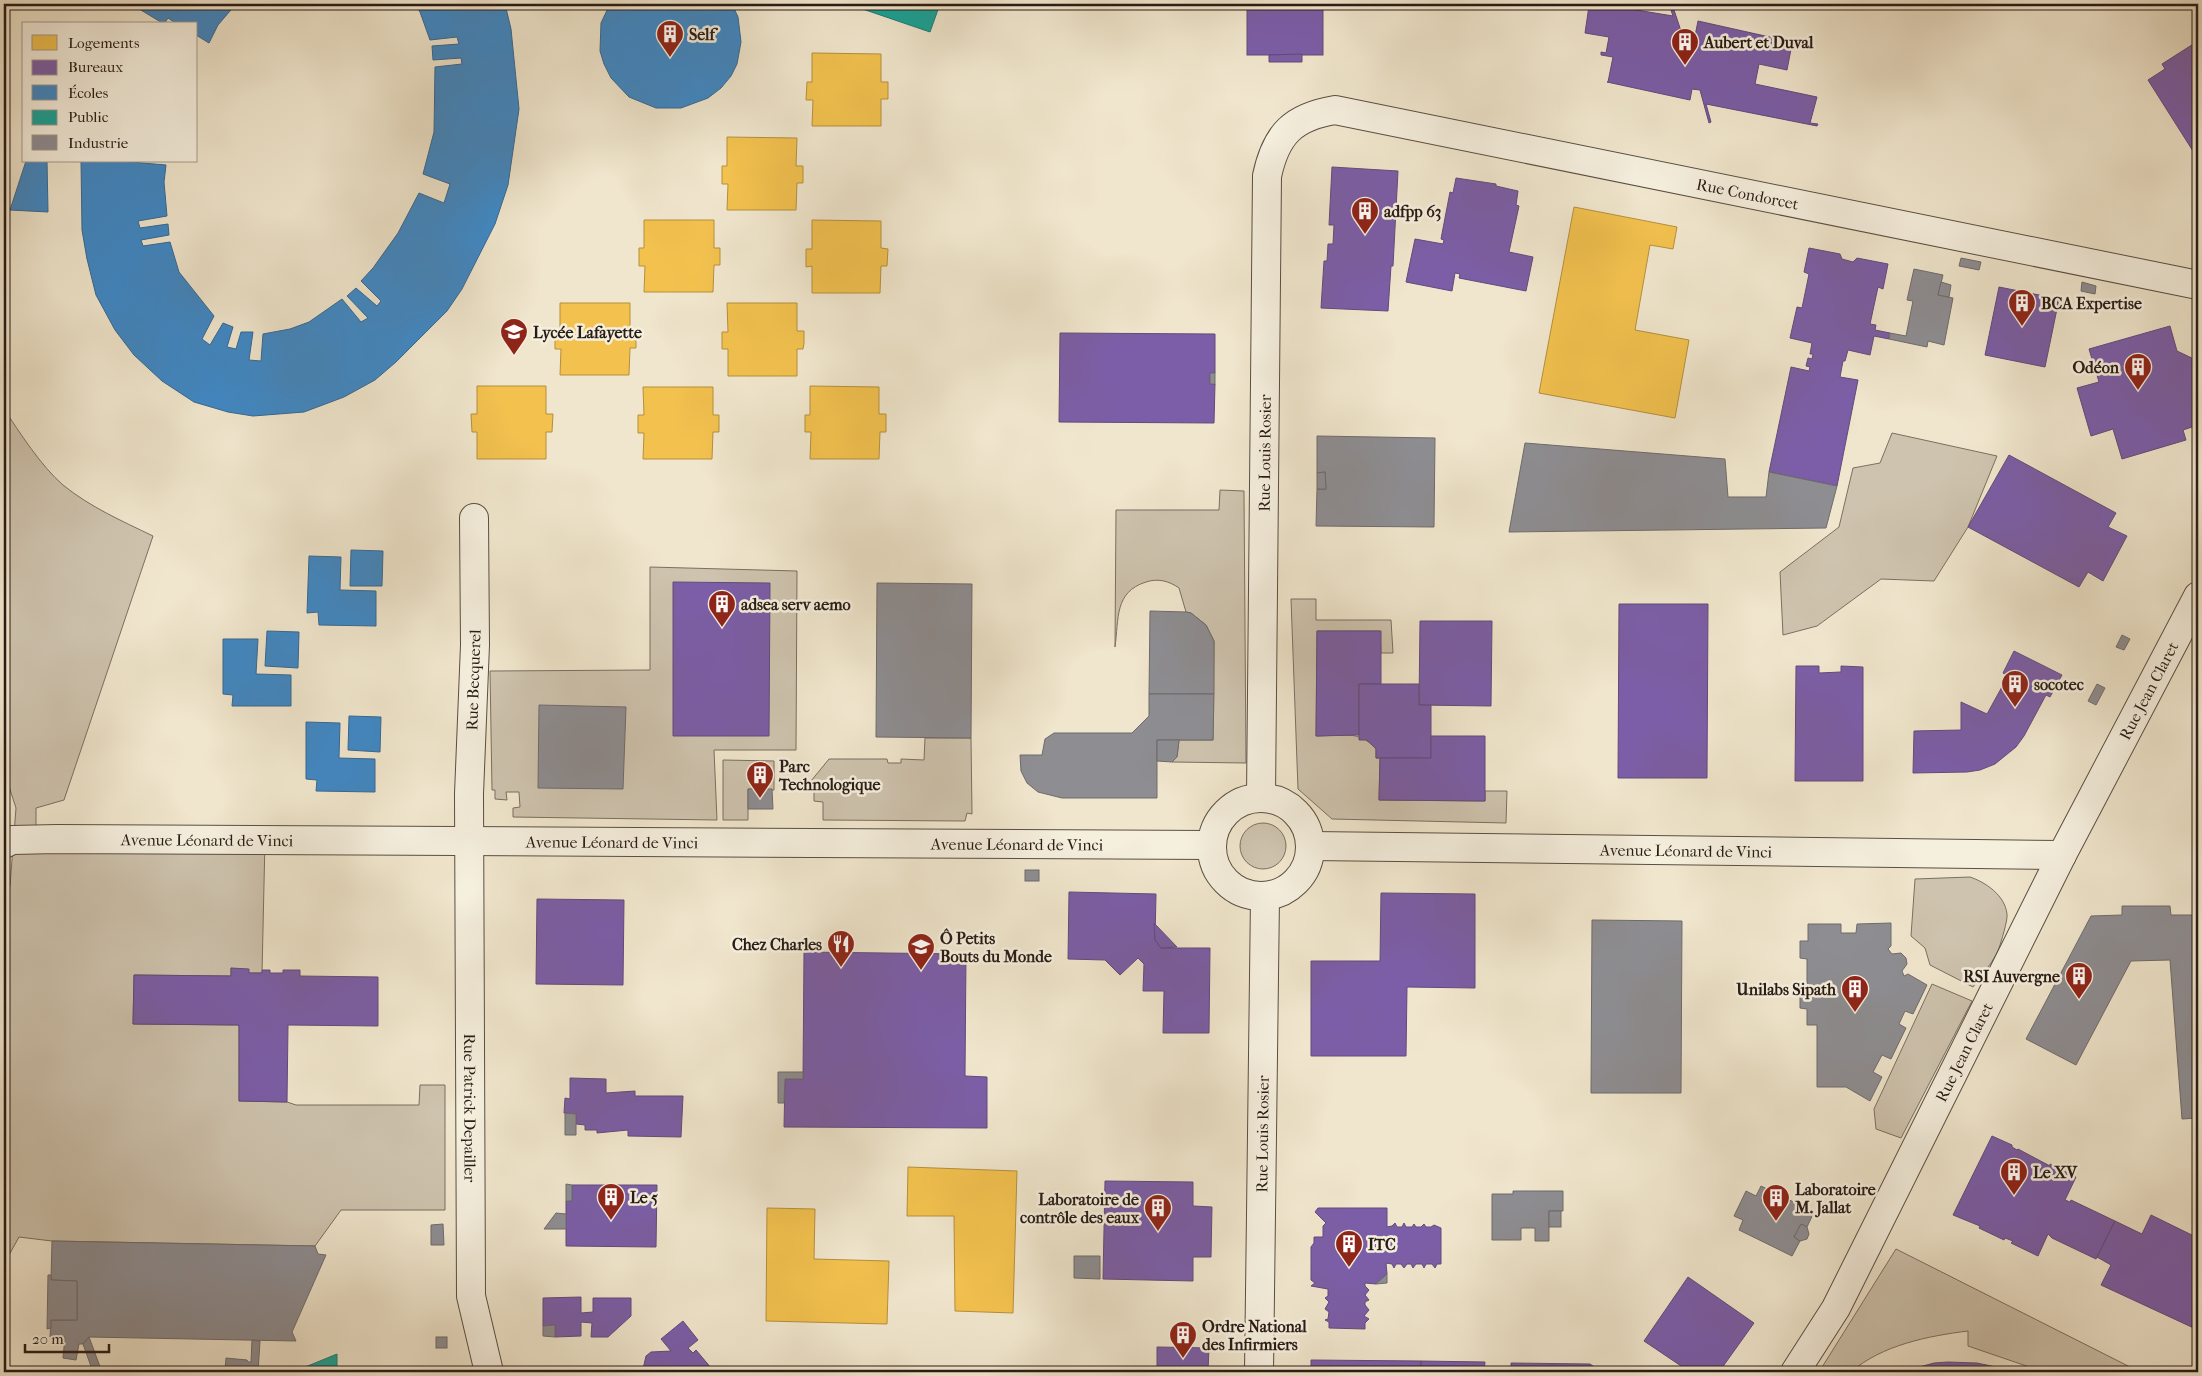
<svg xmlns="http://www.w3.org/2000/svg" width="2202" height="1376" font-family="'IM FELL French Canon',serif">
<rect width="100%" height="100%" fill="#f0e6cd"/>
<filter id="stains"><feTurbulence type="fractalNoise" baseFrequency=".004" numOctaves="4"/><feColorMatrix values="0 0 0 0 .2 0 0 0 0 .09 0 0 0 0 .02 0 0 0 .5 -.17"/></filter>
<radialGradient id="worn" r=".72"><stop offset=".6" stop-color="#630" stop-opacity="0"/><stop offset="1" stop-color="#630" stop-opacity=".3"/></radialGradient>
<g fill="#cec3ae" stroke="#7b6f62">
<path d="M4,409C20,433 41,466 63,485C90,507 122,521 153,536L64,800L36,808V839L265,840L262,973H249L231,968V976L134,975L133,1024L239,1025V1101L287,1102L296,1105H419L420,1085H445V1210H341L315,1246L52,1241L19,1237L4,1264V894L10,886L16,808L4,771Z"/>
<polygon points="1892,433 1997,456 1968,527 1934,581 1881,579 1817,626 1783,635 1780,572 1839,527 1853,468 1880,463"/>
<path d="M1220,490L1244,491L1246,763L1172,762L1177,757L1179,740H1213L1214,641L1206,625L1191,613L1186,612L1179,588C1169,581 1158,578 1146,582C1114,592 1119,619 1115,647L1116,510H1219Z"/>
<polygon points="650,567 797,571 796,750 714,750 717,820 513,817 513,808 520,807 519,792 506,792 507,800 495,799 495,790 492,790 490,671 650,670"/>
<path d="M1291,599H1316V620H1391L1393,653H1381L1380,631H1317L1316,736C1341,736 1358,729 1376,749V758H1380L1379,800L1485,801V791H1507L1506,823L1332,819L1298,789Z"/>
<polygon points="925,738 971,738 972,814 967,813 965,821 823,820 823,802 814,801 814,789 808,789 811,781 829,759 887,759 888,763 901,763 901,759 924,760"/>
<polygon points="723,760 774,761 774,790 748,789 748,820 723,820"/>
<circle cx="1263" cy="846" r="23"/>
<path d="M1970,877C1985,882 2005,895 2007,914C2008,920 2001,942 1999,948C1994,962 1981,975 1973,987L1930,965L1925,948L1911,936L1915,879Z"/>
<polygon points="1932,984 1972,1001 1901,1138 1876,1129 1874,1109"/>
<path d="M1896,1249L2140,1372H2044L1968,1346V1331C1928,1336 1882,1345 1851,1372H1819Z"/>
</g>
<g fill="#f2c14e" stroke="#b58f3d">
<polygon points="812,53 881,54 881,82 888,82 888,99 881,99 881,126 812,126 813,100 806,100 807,82 812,82"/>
<polygon points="727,137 797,138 796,166 803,166 803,183 797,183 796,210 727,210 728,184 722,184 722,166 727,166"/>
<polygon points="1574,207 1677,227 1673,249 1650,245 1635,330 1689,340 1675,418 1539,393"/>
<polygon points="644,220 714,220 714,248 720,248 720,265 714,265 713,292 644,292 645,266 639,266 639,248 644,248"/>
<polygon points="812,220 881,221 881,248 888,249 887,266 881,266 880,293 812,293 812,266 806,267 806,249 812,249"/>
<polygon points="560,303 630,303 630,331 636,331 636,348 630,348 629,375 560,375 561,349 555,349 555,331 560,331"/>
<polygon points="727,303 797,303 797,331 804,331 804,343 803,349 797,349 797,376 728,376 728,349 722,349 722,332 728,332"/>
<polygon points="477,386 546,386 546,414 553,414 552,432 546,432 546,459 477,459 477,432 472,432 471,414 477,414"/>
<polygon points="810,386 879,387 879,414 886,414 886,432 880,432 879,459 810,459 811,432 805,432 805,415 810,415"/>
<polygon points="643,387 713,387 713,415 719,415 719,432 713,432 712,459 643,459 644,433 638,433 638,415 644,415"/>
<polygon points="908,1167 1017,1171 1013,1313 955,1311 954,1216 907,1216"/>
<polygon points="767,1208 815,1209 814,1259 889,1261 887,1324 766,1321"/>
</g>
<g fill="#7b5ea7" stroke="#624a7b">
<rect x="1247" y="4" width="76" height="51"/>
<polygon points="1578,4 1600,4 1673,16 1669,4 1672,4 1682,34 1695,36 1698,21 1801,44 1801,46 1792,44 1787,70 1759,64 1755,84 1817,97 1810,123 1818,124 1817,126 1706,104 1711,122 1709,123 1700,90 1692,89 1690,100 1607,82 1608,82 1613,57 1601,55 1601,52 1606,53 1609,37 1585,33 1589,6"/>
<polygon points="2198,41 2198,159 2148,80 2165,69 2162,64"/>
<polygon points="1302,54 1302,62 1269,62 1269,55"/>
<polygon points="1332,167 1398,171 1393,266 1391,266 1388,311 1321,308 1324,261 1327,261 1328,244 1333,244 1334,225 1329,225"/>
<polygon points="1456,178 1496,184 1496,186 1518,191 1516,205 1519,206 1509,252 1533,257 1526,291 1459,278 1460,274 1455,273 1452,291 1406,282 1415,239 1443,244 1444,240 1441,239 1450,192 1453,193"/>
<polygon points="1809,248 1840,254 1842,259 1853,262 1857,258 1888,264 1883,289 1878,287 1870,324 1876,325 1875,330 1890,333 1889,339 1874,336 1870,355 1848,350 1845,361 1843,361 1840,377 1858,380 1837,486 1769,472 1791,367 1809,371 1810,367 1806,366 1808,358 1812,359 1813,354 1810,354 1812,343 1790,338 1797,307 1802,308 1809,274 1804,272"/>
<polygon points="1999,287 2059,299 2045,367 1985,355"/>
<polygon points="2170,326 2177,351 2196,360 2198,368 2198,394 2193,404 2198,425 2183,430 2186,440 2122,459 2113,429 2091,436 2077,388 2099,382 2089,349"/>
<polygon points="1060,333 1215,334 1215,373 1210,373 1210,384 1215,384 1214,423 1059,422"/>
<polygon points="2009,455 2116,513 2108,527 2127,536 2103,581 2088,572 2079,587 1968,527"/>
<polygon points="673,582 770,583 769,736 673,736"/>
<polygon points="1619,604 1708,604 1707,778 1618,778"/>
<polygon points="1420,621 1492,621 1491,706 1419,705"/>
<polygon points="1317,631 1381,631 1381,684 1359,684 1359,735 1316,736"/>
<polygon points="2014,651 2062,675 2050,697 2046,695 2024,736 2016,747 1995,764 1980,770 1967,772 1913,773 1914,731 1961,730 1961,702 1987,714 2008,676 2003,673"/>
<polygon points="1796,666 1819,666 1819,673 1841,672 1841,666 1863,667 1863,781 1795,781"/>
<polygon points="1359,684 1419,684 1419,705 1431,705 1431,758 1376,758 1376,749 1367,740 1359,740"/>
<polygon points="1431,736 1485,736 1485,801 1379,800 1380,758 1431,758"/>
<polygon points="1069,892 1156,894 1155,940 1161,948 1210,948 1209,1033 1163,1033 1164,991 1143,991 1144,964 1138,958 1120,975 1105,960 1068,959"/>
<polygon points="1381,893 1475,894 1475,988 1407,987 1406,1056 1311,1056 1311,961 1380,961"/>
<polygon points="537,899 624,900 623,985 536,984"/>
<polygon points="1154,923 1177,947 1161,948 1155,940"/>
<polygon points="804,952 966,954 965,1076 987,1077 987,1128 784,1127 785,1079 803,1079"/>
<polygon points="231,968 249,969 249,973 262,973 262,970 270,970 270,973 283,973 283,970 300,970 300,976 378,977 378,1026 288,1025 287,1102 239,1101 239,1025 133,1024 134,975 231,976"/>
<polygon points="570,1078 606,1079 606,1093 635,1091 635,1096 683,1096 681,1137 628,1136 628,1130 597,1133 597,1130 585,1130 585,1125 576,1124 576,1114 564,1113 565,1098 570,1099"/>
<polygon points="1992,1136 2012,1145 2012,1147 2017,1150 2018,1149 2050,1166 2050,1164 2076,1177 2065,1200 2070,1202 2071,1200 2115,1221 2096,1259 2052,1238 2048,1234 2038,1256 2011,1243 2013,1241 2005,1238 2004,1240 1979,1228 1980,1226 1953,1215"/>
<polygon points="1105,1181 1193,1182 1193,1206 1212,1207 1211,1257 1193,1257 1193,1281 1103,1279"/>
<polygon points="572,1185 657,1185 656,1247 566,1246 566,1201 572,1201"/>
<polygon points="1318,1208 1387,1208 1387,1227 1392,1226 1395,1223 1397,1227 1402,1227 1404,1223 1406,1227 1412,1227 1414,1224 1416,1227 1421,1227 1424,1224 1426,1227 1431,1227 1434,1225 1441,1228 1441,1264 1437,1264 1435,1268 1432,1264 1426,1264 1424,1268 1422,1264 1416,1264 1413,1268 1411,1264 1407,1264 1404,1268 1401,1264 1396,1264 1394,1268 1392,1264 1386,1263 1387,1274 1376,1284 1365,1283 1365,1286 1369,1290 1365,1295 1369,1300 1365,1302 1365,1305 1369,1310 1364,1316 1369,1319 1365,1323 1365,1329 1329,1328 1329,1322 1325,1320 1328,1319 1329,1312 1325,1309 1329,1302 1325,1298 1328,1296 1328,1289 1311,1286 1315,1283 1311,1280 1311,1247 1314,1243 1314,1237 1323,1237 1323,1226 1326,1223 1315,1212"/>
<polygon points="2151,1215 2198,1238 2198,1330 2101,1285 2111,1265 2097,1257 2115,1221 2142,1234"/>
<polygon points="1688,1277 1754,1323 1719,1372 1690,1372 1644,1341"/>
<polygon points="581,1297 581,1313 593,1312 593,1298 631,1298 631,1316 608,1337 591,1337 592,1323 581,1322 581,1336 555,1337 555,1325 543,1326 543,1298"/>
<polygon points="683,1321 698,1340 688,1348 693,1353 696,1350 712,1369 712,1372 639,1372 643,1369 646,1356 651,1352 671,1351 661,1339"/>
<polygon points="1157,1347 1209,1348 1208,1371 1157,1372"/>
<polygon points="1311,1360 1421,1361 1421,1372 1311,1372"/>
<polygon points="1421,1361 1485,1362 1484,1372 1421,1372"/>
<polygon points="1948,1362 1977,1363 2020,1372 1901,1372 1934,1363"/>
<polygon points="1511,1363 1590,1364 1602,1372 1511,1372"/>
<polygon points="627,1368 632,1369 635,1372 621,1372"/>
</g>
<g fill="#3f88c5" stroke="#386790">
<polygon points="131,4 236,4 218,25 209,43 196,35 196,24 177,24 168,18 164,24"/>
<polygon points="415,4 505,4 511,29 519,109 508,185 495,224 462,289 447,311 396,362 375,380 344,397 304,412 253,416 228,412 194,402 162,381 134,355 115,330 96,295 87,259 82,230 81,161 119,161 166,165 164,182 167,216 138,221 140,228 168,224 169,235 141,240 143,246 170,242 179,272 214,316 202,339 210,345 223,323 233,327 227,347 236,349 241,332 253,332 249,360 261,361 263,334 290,329 309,322 342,299 361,322 368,318 347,296 356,288 377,306 381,301 361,281 373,268 398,233 419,193 444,203 450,184 423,174 434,132 435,67 462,64 461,58 433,60 432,46 459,44 457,37 430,40 420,12"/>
<polygon points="610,4 732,4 738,17 741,42 737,64 731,76 721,88 708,98 681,108 656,108 629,97 611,78 604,64 600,51 601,23"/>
<polygon points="26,161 47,161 48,212 10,210"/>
<polygon points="351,550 383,551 382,586 350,586"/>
<polygon points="309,556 341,557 340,590 376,591 376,626 319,625 318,612 307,613"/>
<polygon points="267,631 299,632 298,668 265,666"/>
<polygon points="223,639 258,639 256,674 291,675 291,706 232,706 233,695 223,694"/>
<polygon points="349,716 381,717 380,752 348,750"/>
<polygon points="306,722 340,723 339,758 375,759 375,792 316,791 317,780 306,779"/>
</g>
<g fill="#17a398" stroke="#1c7a71">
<polygon points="848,4 940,4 930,32"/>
<polygon points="337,1354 337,1372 293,1372"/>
</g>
<g fill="#8d8d92" stroke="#6f6b6c">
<polygon points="1961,258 1981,262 1979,270 1959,266"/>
<polygon points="1914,269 1943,275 1938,295 1953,298 1944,345 1928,341 1927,347 1889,339 1890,333 1906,336 1913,301 1907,300"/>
<polygon points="1941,282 1951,285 1949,297 1938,295"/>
<polygon points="2082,282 2096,286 2095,294 2081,291"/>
<rect x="1210" y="373" width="5" height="11"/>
<polygon points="1317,436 1435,438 1434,527 1316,526 1317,489 1326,489 1325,472 1317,473"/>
<polygon points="1525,443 1725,459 1728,497 1766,497 1769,472 1837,486 1826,528 1509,532"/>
<polygon points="1325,472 1326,489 1317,489 1317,473"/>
<polygon points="877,583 972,584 971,738 876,737"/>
<polygon points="1150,611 1186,612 1191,613 1206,625 1214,641 1214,694 1149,694"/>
<polygon points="2122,635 2130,639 2124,650 2116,647"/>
<polygon points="2097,684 2105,688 2096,705 2088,701"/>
<polygon points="1149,694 1214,694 1213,740 1157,740 1157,798 1062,798 1038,792 1027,783 1021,771 1020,755 1042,755 1045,739 1054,733 1132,733 1149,716"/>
<polygon points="539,705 626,707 623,789 538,788"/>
<polygon points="1157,740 1179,740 1177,757 1172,762 1157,761"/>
<polygon points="748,789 772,789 773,809 748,809"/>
<rect x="1025" y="870" width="14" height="11"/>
<polygon points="2122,906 2170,906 2171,915 2198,915 2198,1118 2182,1119 2170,960 2131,961 2076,1065 2026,1039 2091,916 2122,915"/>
<polygon points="1592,920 1682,921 1681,1093 1591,1093"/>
<polygon points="1891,923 1891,946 1888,949 1892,954 1901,953 1906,958 1907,964 1902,971 1904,976 1908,974 1927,985 1913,1014 1905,1011 1899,1024 1906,1028 1891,1059 1882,1055 1873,1072 1882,1077 1870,1101 1846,1087 1817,1087 1817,1025 1807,1025 1807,1009 1800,1008 1800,991 1807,991 1807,959 1800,958 1800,941 1808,941 1808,924 1841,924 1841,933 1856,933 1857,924"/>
<polygon points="778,1072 803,1072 803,1079 785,1079 784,1103 778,1103"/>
<polygon points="565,1113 576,1114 576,1135 565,1135"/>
<polygon points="566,1184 572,1185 572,1201 566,1201"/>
<polygon points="1761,1186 1814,1212 1807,1227 1801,1224 1794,1237 1800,1241 1792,1256 1739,1230 1743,1220 1734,1216 1746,1191 1756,1196"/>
<polygon points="1513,1191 1563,1191 1563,1211 1549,1211 1549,1241 1535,1241 1535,1228 1521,1228 1521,1240 1492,1240 1492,1194 1513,1194"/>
<rect x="1549" y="1211" width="12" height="16"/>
<polygon points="556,1213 566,1214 566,1229 544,1229"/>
<polygon points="443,1224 444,1245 431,1245 431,1225"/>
<polygon points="1801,1224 1807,1227 1809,1234 1807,1239 1800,1241 1794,1237"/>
<polygon points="52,1241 315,1246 318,1254 326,1255 292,1332 296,1341 89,1337 83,1344 79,1344 76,1360 63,1358 65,1337 50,1337 51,1320 77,1320 77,1281 51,1280"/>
<polygon points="1074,1256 1100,1256 1100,1279 1074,1278"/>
<polygon points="1387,1274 1387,1283 1376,1284"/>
<polygon points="48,1275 51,1275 51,1280 77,1281 77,1320 51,1320 51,1328 47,1329"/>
<polygon points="555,1325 555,1337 543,1336 543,1326"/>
<polygon points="89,1337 102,1372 93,1372 83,1344"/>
<rect x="436" y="1337" width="11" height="11"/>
<polygon points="252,1340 260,1341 258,1372 249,1372 249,1370 247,1370 247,1372 225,1371 226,1358 247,1360 248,1362 251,1362"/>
</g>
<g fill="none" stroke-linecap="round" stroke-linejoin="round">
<defs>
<g id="minor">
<path id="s1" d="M474,518L475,645L469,794L471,1296L489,1372"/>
<path id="s2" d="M1261,797L1267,176C1276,134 1293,117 1335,110L2198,285"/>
<circle cx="1261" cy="847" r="49"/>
<path id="s3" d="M4,844L12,840L57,839L1211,845"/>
<path id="s4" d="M1311,846L2062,855"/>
<path id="s5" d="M1259,1372L1265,897"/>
<path id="s6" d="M1795,1372L1836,1308L2062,855L2198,596"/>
</g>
</defs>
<use href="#minor" stroke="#5a4e43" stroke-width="30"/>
<use href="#minor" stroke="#f5efde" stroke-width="28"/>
</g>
<defs>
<symbol id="building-pin" viewBox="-11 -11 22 30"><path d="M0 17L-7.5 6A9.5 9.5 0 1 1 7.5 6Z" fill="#8f2418" stroke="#f5efde"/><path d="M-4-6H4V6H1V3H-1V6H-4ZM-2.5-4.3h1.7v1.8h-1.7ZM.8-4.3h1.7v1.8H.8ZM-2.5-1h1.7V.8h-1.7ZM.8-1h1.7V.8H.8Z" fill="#fff"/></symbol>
<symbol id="school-pin" viewBox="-11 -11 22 30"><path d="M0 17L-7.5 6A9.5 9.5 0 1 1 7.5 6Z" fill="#8f2418" stroke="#f5efde"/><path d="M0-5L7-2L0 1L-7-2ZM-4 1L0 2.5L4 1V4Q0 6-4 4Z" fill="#fff"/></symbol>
<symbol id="restaurant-pin" viewBox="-11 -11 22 30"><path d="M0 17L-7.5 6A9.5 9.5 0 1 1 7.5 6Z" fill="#8f2418" stroke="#f5efde"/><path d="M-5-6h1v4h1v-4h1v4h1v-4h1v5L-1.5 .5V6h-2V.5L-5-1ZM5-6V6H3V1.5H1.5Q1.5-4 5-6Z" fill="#fff"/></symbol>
</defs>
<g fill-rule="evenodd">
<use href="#building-pin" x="654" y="18" width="32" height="43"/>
<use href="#building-pin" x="1669" y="26" width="32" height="43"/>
<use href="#building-pin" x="1349" y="195" width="32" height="43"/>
<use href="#building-pin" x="2006" y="287" width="32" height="43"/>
<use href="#school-pin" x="498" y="316" width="32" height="43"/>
<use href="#building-pin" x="2122" y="351" width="32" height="43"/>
<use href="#building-pin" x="706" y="588" width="32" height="43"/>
<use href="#building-pin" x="1999" y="668" width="32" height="43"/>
<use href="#building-pin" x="744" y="759" width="32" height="43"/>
<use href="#restaurant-pin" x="825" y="928" width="32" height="43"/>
<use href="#school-pin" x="905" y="931" width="32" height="43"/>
<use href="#building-pin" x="2063" y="960" width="32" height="43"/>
<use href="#building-pin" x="1839" y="973" width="32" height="43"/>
<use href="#building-pin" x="1998" y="1156" width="32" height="43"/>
<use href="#building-pin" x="595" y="1181" width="32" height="43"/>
<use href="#building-pin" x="1760" y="1182" width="32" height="43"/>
<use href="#building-pin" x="1142" y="1192" width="32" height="43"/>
<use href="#building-pin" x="1333" y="1228" width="32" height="43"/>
<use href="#building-pin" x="1167" y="1319" width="32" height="43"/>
</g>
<g text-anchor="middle" stroke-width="5" stroke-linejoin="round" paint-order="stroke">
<g font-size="16" font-weight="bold" fill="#281b15" stroke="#f5efde" text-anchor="start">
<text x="689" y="40">Self</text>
<text x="1704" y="48">Aubert et Duval</text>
<text x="1384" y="217">adfpp 63</text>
<text x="2041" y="309">BCA Expertise</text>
<text x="533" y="338">Lycée Lafayette</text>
<text x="2119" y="373" text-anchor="end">Odéon</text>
<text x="741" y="610">adsea serv aemo</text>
<text x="2034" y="690">socotec</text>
<text x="779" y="772">Parc<tspan x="779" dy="18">Technologique</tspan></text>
<text x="940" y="944">Ô Petits<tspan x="940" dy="18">Bouts du Monde</tspan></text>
<text x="822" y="950" text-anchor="end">Chez Charles</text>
<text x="2060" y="982" text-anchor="end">RSI Auvergne</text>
<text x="1836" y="995" text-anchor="end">Unilabs Sipath</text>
<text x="2033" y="1178">Le XV</text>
<text x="1795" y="1195">Laboratoire<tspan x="1795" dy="18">M. Jallat</tspan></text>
<text x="630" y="1203">Le 5</text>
<text x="1139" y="1205" text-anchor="end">Laboratoire de<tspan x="1139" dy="18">contrôle des eaux</tspan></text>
<text x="1368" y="1250">ITC</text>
<text x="1202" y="1332">Ordre National<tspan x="1202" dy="18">des Infirmiers</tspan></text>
</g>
<g font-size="16" fill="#281b15" stroke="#f5efde">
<text dy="6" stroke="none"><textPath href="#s2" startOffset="1145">Rue Condorcet</textPath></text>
<text dy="6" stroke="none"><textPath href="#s2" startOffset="344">Rue Louis Rosier</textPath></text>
<text transform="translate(473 680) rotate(-88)" y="6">Rue Becquerel</text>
<text dy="6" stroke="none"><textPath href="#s6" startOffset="768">Rue Jean Claret</textPath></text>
<text dy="6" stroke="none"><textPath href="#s3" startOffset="204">Avenue Léonard de Vinci</textPath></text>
<text dy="6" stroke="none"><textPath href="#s3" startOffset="609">Avenue Léonard de Vinci</textPath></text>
<text dy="6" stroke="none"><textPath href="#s3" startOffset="1014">Avenue Léonard de Vinci</textPath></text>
<text dy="6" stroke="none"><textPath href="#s4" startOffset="375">Avenue Léonard de Vinci</textPath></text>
<text dy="6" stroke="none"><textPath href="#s6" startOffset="362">Rue Jean Claret</textPath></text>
<text dy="6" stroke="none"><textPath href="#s1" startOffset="590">Rue Patrick Depailler</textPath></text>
<text dy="6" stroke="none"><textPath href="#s5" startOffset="238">Rue Louis Rosier</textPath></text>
</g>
</g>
<rect width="2202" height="1376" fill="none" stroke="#f0e6cd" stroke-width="20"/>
<rect x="5" y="5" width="2192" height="1366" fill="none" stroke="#281b15" stroke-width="2.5"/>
<rect x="10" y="10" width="2182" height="1356" fill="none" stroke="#281b15"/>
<rect x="22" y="22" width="175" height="140" fill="#f5efde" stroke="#a39a8e"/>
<rect x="32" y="35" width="25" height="15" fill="#f2c14e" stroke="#a39a8e"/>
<text x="68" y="48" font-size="15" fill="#281b15">Logements</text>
<rect x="32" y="60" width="25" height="15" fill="#7b5ea7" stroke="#a39a8e"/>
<text x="68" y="72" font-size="15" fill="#281b15">Bureaux</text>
<rect x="32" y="85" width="25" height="15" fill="#3f88c5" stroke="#a39a8e"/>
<text x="68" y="98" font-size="15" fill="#281b15">Écoles</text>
<rect x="32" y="110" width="25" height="15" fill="#17a398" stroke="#a39a8e"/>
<text x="68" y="122" font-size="15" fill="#281b15">Public</text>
<rect x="32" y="135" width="25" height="15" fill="#8d8d92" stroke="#a39a8e"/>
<text x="68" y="148" font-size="15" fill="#281b15">Industrie</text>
<path d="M25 1344v8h84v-8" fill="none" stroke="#281b15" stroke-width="2.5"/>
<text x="32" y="1344" font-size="15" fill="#281b15" stroke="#f5efde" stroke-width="4" paint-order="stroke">20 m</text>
<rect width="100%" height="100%" filter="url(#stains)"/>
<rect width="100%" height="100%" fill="url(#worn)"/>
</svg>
